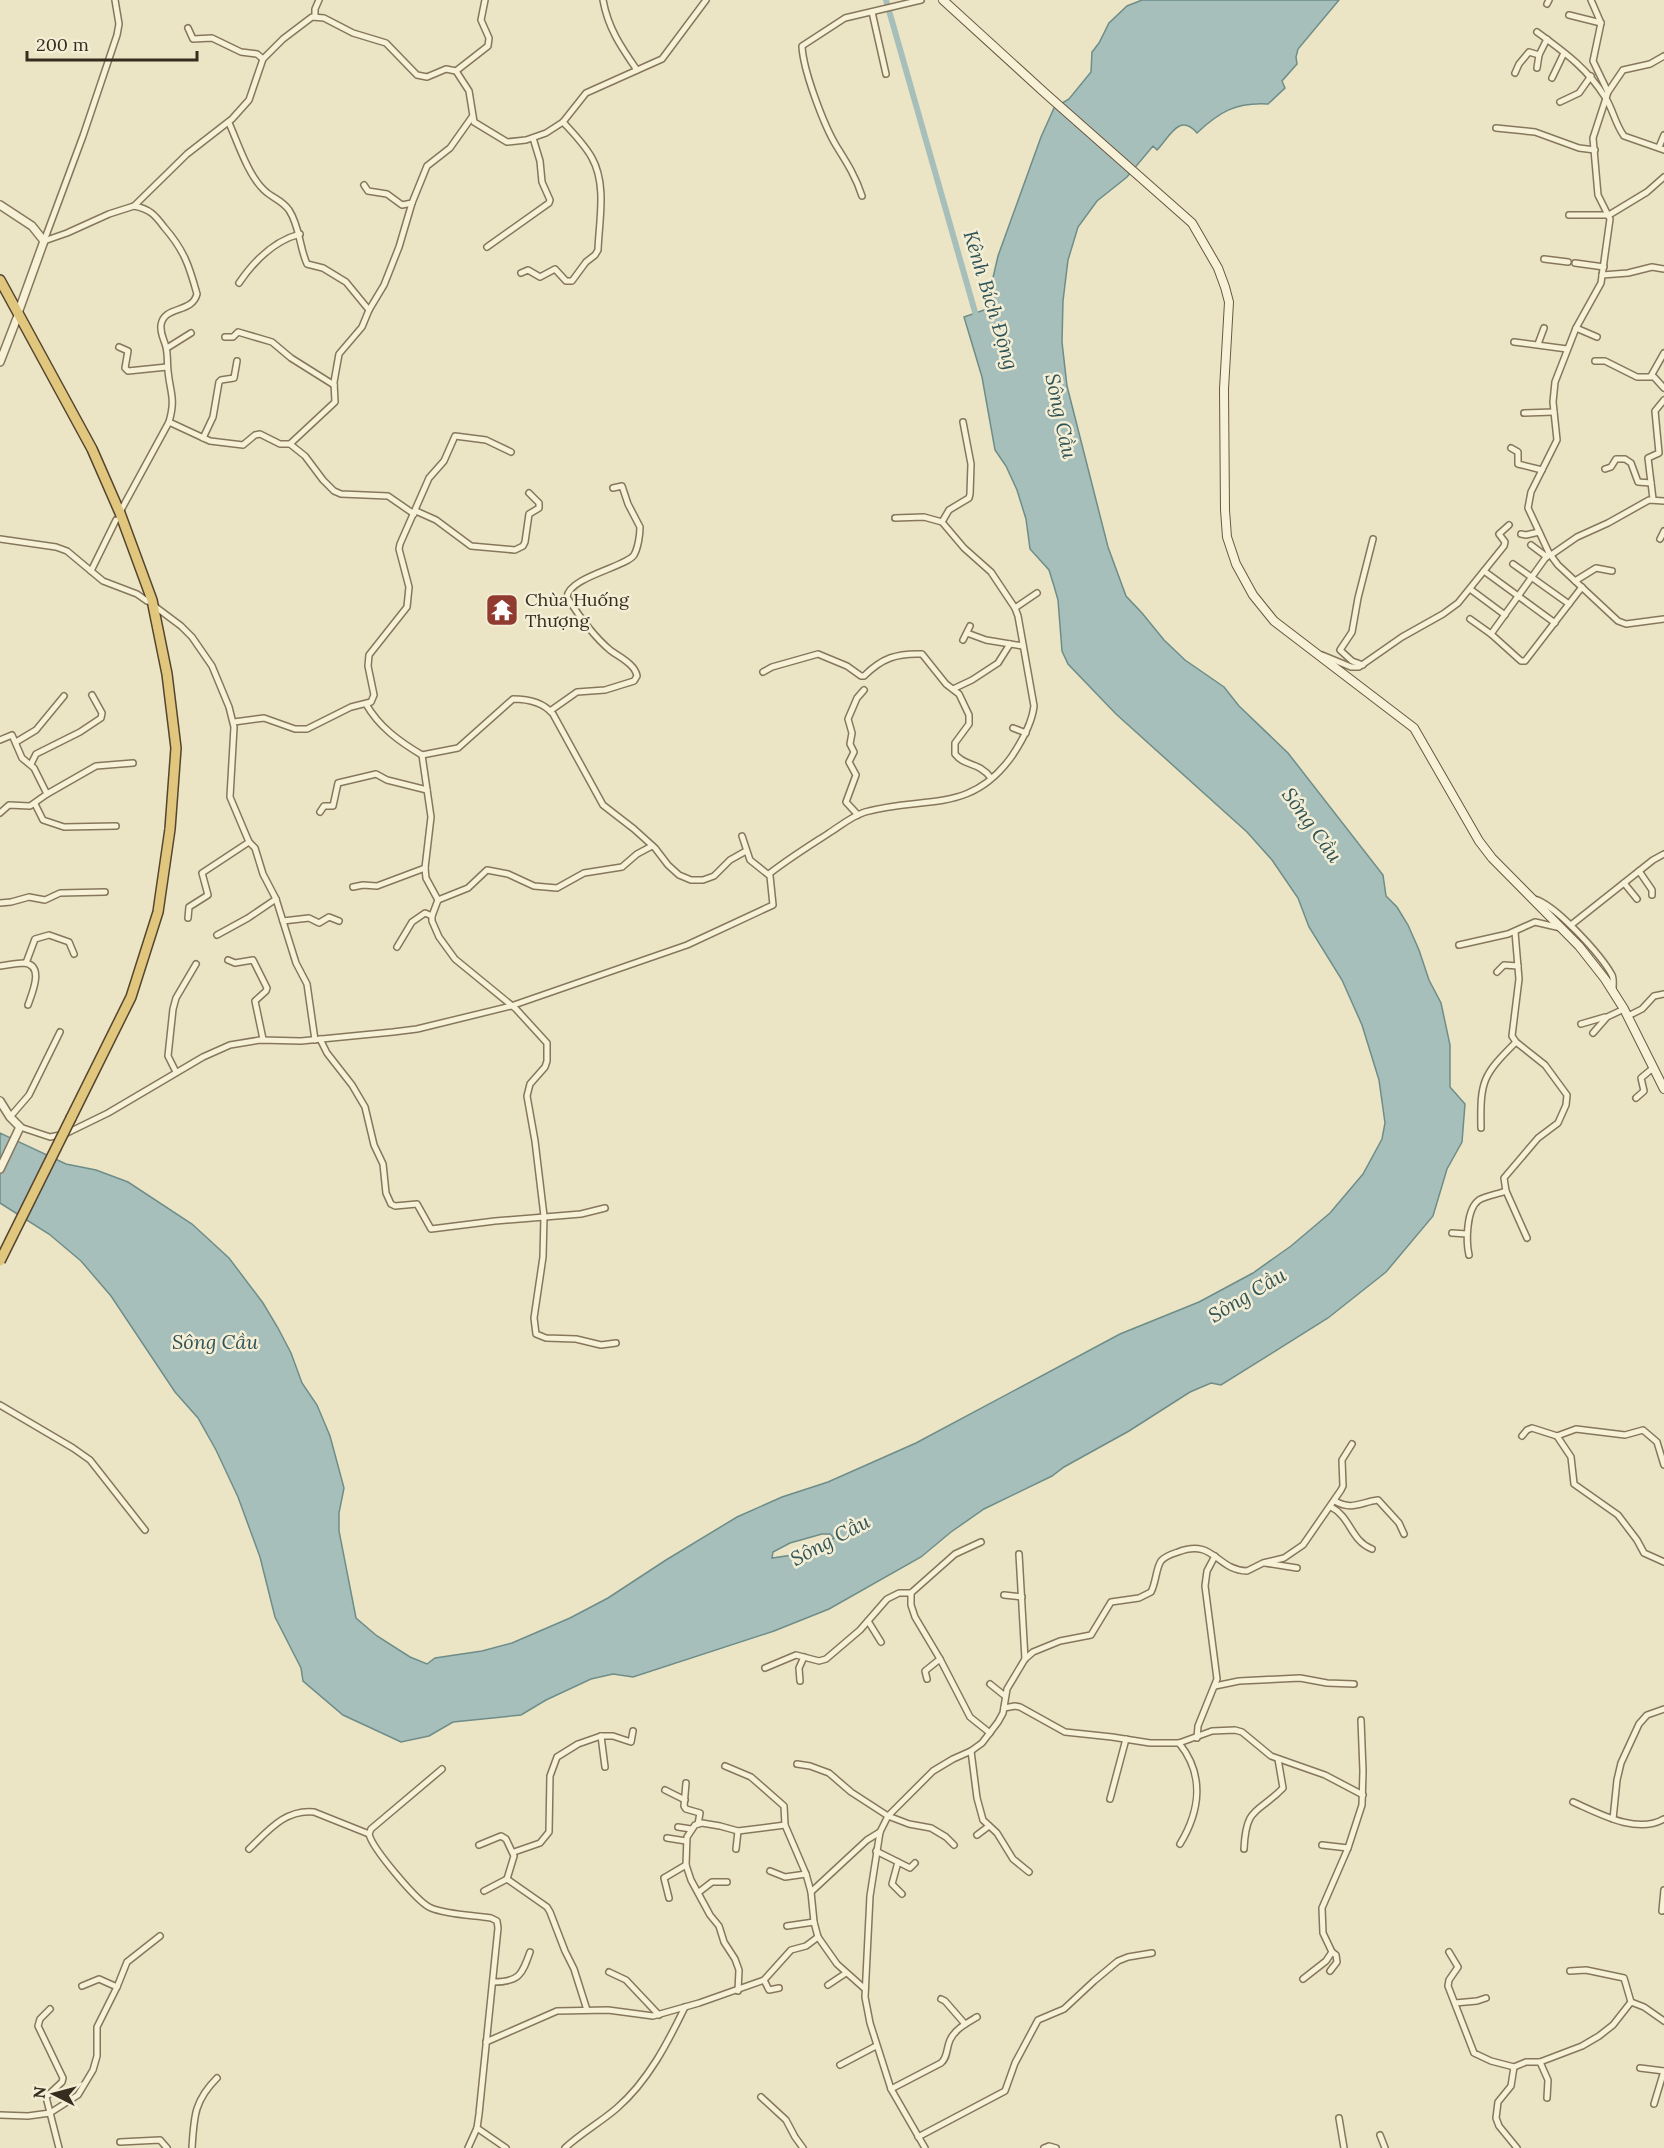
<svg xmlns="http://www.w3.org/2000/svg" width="1664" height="2148" font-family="Lora,serif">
<rect width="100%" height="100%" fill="#ece5c5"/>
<path fill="#a7bfbb" stroke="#6e8d89" stroke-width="1.5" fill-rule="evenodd" d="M1142,0H1339L1298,49L1296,57L1297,64L1282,81L1285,88L1268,104C1236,102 1219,112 1197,133C1179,112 1169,138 1157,150L1153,146L1127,177L1097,201L1078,227L1068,260L1063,301L1062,342L1067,386L1108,547L1126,596L1142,613L1164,640L1185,660L1224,687L1239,706L1288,753L1383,875L1386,896L1397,907L1408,925L1419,950L1429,980L1441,1003L1450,1045V1087L1465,1104L1462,1142L1447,1169L1433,1216L1386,1272L1328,1318L1221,1385L1211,1383L1190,1392L1129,1431L1064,1467L1052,1476L984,1509L951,1532L921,1557L829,1609L774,1631L633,1677L613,1674L591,1679L546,1700L521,1715L453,1722L429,1736L401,1742L343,1715L303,1681L301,1668L275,1617L260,1557L238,1497L216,1450L198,1418L175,1392L111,1296L81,1261L49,1234L0,1203V1133L66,1164L96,1170L128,1182L192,1224L229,1258L263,1303L278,1328L291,1353L302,1383L317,1405L330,1436L344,1488L339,1513V1531L356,1618L377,1636L410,1657L427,1664L435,1658L482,1651L512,1643L570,1618L608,1598L666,1560L737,1517L782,1497L828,1482L916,1443L1120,1334L1199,1302L1253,1273L1291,1246L1330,1213L1363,1174L1382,1139L1385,1123L1379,1080L1362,1025L1342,980L1309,927L1298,898L1272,860L1247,832L1116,714L1068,664L1062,651L1058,600L1054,586L1049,570L1030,549L1026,519L1017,490L1006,466L995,450L982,377L964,317L990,308L991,286L998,256L1041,137L1054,108L1069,99L1091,72L1092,52L1099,43L1109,23L1127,6ZM822,1534H830L834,1538L806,1553L772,1558L773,1552L790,1543Z"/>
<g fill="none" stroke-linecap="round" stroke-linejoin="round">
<polyline stroke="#a7bfbb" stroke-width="6" points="886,0 977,319"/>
<defs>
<g id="minor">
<path d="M603,0C608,28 621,47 637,70"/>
<polyline points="1591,0 1601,23 1593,61 1608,92 1593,138 1598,195 1610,219 1601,283 1576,328 1555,382 1553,402 1557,440 1531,492 1528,508 1549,553 1558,565 1618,621 1626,624 1664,619"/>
<polyline points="1547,4 1549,0"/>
<polyline points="872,12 886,74"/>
<polyline points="1569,15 1601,23"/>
<polyline points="315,16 315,9 319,0"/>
<polyline points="188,28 193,39 212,38 241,52 257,54 263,59"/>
<path d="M1537,32C1564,52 1587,68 1605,97C1613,109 1615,124 1624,136L1664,150"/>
<polyline points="1537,68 1539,55 1547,39"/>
<polyline points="456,71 488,46 489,38 481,20 485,0"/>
<polyline points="1515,73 1519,64 1529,52 1539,55"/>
<polyline points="1552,78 1564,53"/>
<polyline points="1608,92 1623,70 1650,64 1664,56"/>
<polyline points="1560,102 1579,93 1591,76"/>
<path d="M229,123C238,143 248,175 264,190C272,198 282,200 289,210C300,227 299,246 307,264L323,268L346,282L369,310"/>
<polyline points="1496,128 1535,132 1579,148 1595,150"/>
<polyline points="1659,147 1664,135"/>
<polyline points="364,185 368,191 387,194 402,205 412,203 427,166 450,148 472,117"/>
<path d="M862,196C856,177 847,163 837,147C824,126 803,70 802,46L845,18L921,0"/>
<polyline points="1569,215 1609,215 1647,192 1664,177"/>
<polyline points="44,241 67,233 109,214 134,206 187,154 232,119 249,100 263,59 283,39 312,17 324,18 353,33 386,43 417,75 427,77 446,69 456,71 469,91 474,122 507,142 526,140 546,133 563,122 586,93 662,59 706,0"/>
<polyline points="44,241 83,136 117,35 119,24 115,0"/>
<polyline points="487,247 549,203 550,200 542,182 540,161 533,138"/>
<polyline points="1544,259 1568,262"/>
<polyline points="1575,263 1604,267"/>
<path d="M521,273L528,270L540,277L555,269L566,281H572L586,262L595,255L598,250C599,221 607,185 592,158C585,145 573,133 563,122"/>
<polyline points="1602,275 1628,273 1652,267 1664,269"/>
<path d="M239,283C254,261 273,241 300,234"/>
<polyline points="1576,328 1597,337"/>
<polyline points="225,337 233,337 238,332 272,342 291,358 334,385"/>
<polyline points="1514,342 1567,349"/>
<polyline points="1538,344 1544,328"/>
<polyline points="119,347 128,351 125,368 128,371 167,367"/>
<polyline points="167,348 191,333"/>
<polyline points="1595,361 1605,361 1637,377 1654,377 1664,388"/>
<polyline points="1651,376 1664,353"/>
<polyline points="1524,413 1554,412"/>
<polyline points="169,422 210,441 243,445 255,435 260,434 280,444 290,444 305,456 323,480 334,491 341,494 388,496 414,514"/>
<polyline points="203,438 213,417 219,382 221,380 234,378 237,361"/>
<polyline points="290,444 335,402 334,382 339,354 362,327 369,310 384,285 399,247 412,203"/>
<polyline points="1511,448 1518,452 1518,464 1542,470"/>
<polyline points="1605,469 1611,467 1616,459 1625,459 1631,463 1638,482 1651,483"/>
<polyline points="1653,499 1648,458 1659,453 1655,411 1664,400"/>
<polyline points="416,511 436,520 471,546 515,550 523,546 525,542 529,514 539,508 539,503 529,493"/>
<path d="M120,512L169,422C176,398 170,393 168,371C167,363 168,355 166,347C164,339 160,334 161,325C164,305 192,314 197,294C189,265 184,250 164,227C155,215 150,209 134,206"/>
<polyline points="942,522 949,510 969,498 970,494 971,464 963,422"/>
<polyline points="1521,534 1526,535 1539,532"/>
<polyline points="0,539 56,547 67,551 103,581 137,594 147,601"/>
<polyline points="1660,539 1664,531"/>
<polyline points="1531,545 1547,557"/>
<polyline points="1551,555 1577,537 1608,523 1649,500 1664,501"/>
<polyline points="1513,564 1569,604"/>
<polyline points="91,571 116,520"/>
<polyline points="1484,571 1555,623"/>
<polyline points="1575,581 1596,568 1612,571"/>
<polyline points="1470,589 1505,615"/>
<polyline points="153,605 181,626 192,637 212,666 229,707 234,727 230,797 249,842 255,848 263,874 276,899 296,963 307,984 315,1040"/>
<polyline points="1015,608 1037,593"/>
<polyline points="1470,619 1491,634 1521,661 1525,661 1582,587"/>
<polyline points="967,633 986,640 1023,646"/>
<polyline points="1491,634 1549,553"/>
<polyline points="963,640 970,626"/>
<polyline points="1322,655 1351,667 1359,667 1402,637 1443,614 1458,603 1504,546 1505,542 1499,534 1509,525"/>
<polyline points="1363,665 1352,661 1340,650 1352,632 1358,598 1373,539"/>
<path d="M763,672L772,667L818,654L847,666L861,676H864C882,658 897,653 922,654L946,684L959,694L969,715V724L955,743V754C965,767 978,761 991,778"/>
<polyline points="953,689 972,680 998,663 1010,644"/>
<path d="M366,704C379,727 400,742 422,755L458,748L513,699C528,699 543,702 553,714L603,805L634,829L655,848L668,865L679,875L691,880H703L714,876L730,860L746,851"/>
<path d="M550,711L577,692L605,690L634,681L637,676C635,664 619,657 610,650C592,635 579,616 567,597C569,577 626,567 634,555C638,548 640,535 640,527L628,504L622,486L613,488"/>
<polyline points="234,722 264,718 295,729 307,729 351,707 371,702 374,695 368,666 369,655 407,607 409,587 399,549 400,544 429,478 444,461 455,436 486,440 511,452"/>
<polyline points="1013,728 1026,733"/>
<polyline points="0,740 12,735 22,758 34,768 47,794"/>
<polyline points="16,742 36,730 64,696"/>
<polyline points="422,755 431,817 425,868 426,878 438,900 432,916 432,921 439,937 455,959 516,1009 547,1043 547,1061 545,1067 530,1084 527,1096 535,1141 544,1216 543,1257 534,1318 536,1334 546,1338 576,1339 601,1345 616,1343"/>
<polyline points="31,764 36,754 80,732 101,718 102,713 92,695"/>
<polyline points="35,804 43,820 64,827 116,826"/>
<polyline points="320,812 324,806 333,806 338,783 376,774 387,780 427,790"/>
<polyline points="0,813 9,805 30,806 47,794 96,766 133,763"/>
<polyline points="858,815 846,802 856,775 849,762 854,752 850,744 852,733 848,719 857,698 864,690"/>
<polyline points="1639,871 1652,890 1652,895"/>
<path d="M769,874C788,859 809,846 829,833C840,826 852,816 865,812C925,795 970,815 1012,756C1022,741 1032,724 1034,706L1018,616L1015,608L991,572L964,548L942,522L924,517L895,518"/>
<polyline points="1624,883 1637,899"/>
<polyline points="353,887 363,885 377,886 425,868"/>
<path d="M1534,899C1555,904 1601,955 1612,975C1614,979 1613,984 1613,989"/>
<polyline points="438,900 468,888 487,870 508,874 534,886 557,888 584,873 622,867 637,854 652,846"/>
<polyline points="0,903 11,902 29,897 45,900 60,893 105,892"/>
<polyline points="188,918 189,907 208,895 202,873 249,842"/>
<polyline points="283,921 309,918 319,923 329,917 339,921"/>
<polyline points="1571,925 1653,860 1664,854"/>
<polyline points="1515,932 1519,979 1512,1036 1516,1042 1545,1065 1567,1095 1566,1105 1558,1123 1538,1138 1504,1178 1506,1191 1527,1238"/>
<polyline points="217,935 248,918 276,899"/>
<polyline points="1459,945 1508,934 1535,922 1561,928"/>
<polyline points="397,947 412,922 425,913 432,916"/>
<polyline points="228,960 235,963 253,960 267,988 266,991 255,1001 263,1039"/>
<polyline points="26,963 35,939 49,935 69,942 74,954"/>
<path d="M0,966C8,965 17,963 24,963C45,965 32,993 28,1005"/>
<polyline points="1497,972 1504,965 1518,966"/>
<polyline points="1628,1016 1642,1009 1654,996 1664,994"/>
<polyline points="1581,1024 1605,1017"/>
<polyline points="1593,1033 1607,1017 1624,1009"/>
<polyline points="320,1039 327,1053 352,1085 365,1107 374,1145 383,1164 386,1193 391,1204 395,1206 417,1204 431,1229 495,1221 581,1214 605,1208"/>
<polyline points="176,1072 168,1056 173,1009 176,998 196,964"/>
<polyline points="1636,1098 1644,1091 1641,1078 1653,1068"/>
<polyline points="10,1117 29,1095 60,1032"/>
<polyline points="20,1127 50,1137 65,1134 108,1113 203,1057 230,1045 260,1040 301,1041 393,1032 417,1029 511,1006 687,945 773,905 770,876 750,860 742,836"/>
<path d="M1481,1128C1480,1080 1483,1075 1516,1042"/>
<polyline points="1452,1233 1467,1234"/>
<path d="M1469,1255C1466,1242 1466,1209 1479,1200C1486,1196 1498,1194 1506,1191"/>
<polyline points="0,1405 73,1448 90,1460 145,1530"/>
<polyline points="1522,1436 1527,1430 1532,1428 1557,1436 1571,1457 1574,1484 1618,1515 1637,1540 1644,1553 1664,1562"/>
<polyline points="1557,1436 1576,1429 1625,1435 1643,1430 1657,1442 1664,1465"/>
<path d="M1335,1501C1352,1511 1361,1502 1378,1500L1399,1523L1404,1534"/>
<path d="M1331,1507C1351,1517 1350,1540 1372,1549"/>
<polyline points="1019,1554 1025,1659"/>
<polyline points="1265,1563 1297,1568"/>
<polyline points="911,1593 911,1605 915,1617 940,1659 970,1717 990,1733"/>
<polyline points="1004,1595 1022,1597"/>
<polyline points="868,1621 881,1642"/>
<polyline points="765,1668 796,1655 819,1661 826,1659 860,1630 887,1599 899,1593 911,1593 955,1554 981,1542"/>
<polyline points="927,1679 925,1671 940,1659"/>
<polyline points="800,1681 799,1668 804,1657"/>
<polyline points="990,1684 1005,1696"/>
<polyline points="1215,1686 1239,1681 1300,1678 1327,1683 1354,1684"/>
<polyline points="1004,1708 1015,1706 1020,1707 1065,1732 1112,1737 1150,1743 1179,1743 1212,1731 1235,1730 1242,1732 1271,1756 1325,1775 1363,1795"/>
<polyline points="601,1736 605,1767"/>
<polyline points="1197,1738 1198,1726 1217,1679 1205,1586 1207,1571 1215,1556"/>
<path d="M1179,1743C1205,1775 1200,1811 1180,1844"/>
<polyline points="971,1751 977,1798 983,1820 997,1833 1013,1859 1029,1872"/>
<polyline points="797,1764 810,1766 829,1773 851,1792 888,1816 909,1824 931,1828 946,1837 954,1845"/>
<polyline points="725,1766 751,1777 784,1806 785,1825 806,1874 811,1892 814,1922 818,1937 837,1964 865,1989"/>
<polyline points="686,1783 684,1806 686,1809 700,1813 698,1824"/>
<polyline points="665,1790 685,1800"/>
<polyline points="1110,1799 1126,1739"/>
<path d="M1573,1802C1598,1813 1637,1835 1664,1819"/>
<polyline points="1613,1819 1617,1780 1621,1763 1639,1724 1647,1715 1664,1709"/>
<polyline points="678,1827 691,1829"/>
<polyline points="369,1834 371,1829 442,1769"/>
<polyline points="977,1835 989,1826"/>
<polyline points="667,1838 686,1841"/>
<polyline points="479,1845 501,1836 506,1839 514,1856 507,1879"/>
<polyline points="1322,1845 1348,1848"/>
<path d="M249,1849C268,1831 285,1809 314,1812L369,1834C372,1848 418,1903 431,1908C449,1915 472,1915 491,1918L497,1921L498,1928L479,2114L477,2128L468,2148"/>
<polyline points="736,1849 738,1831"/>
<path d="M1244,1849C1246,1805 1258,1814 1283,1788L1278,1759"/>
<polyline points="876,1851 898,1862 892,1884 902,1894"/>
<polyline points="514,1852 540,1843 549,1832 550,1776 557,1757 578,1744 601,1736 613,1736 631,1742 633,1731"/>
<polyline points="898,1862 910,1868 915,1863"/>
<polyline points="770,1871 785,1877 806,1874"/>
<polyline points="484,1891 507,1879 547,1907 550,1912 565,1951 574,1969 587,2010"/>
<polyline points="699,1892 712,1882 727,1882"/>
<polyline points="811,1892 867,1840 880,1832"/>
<polyline points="669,1898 664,1878 686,1865"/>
<polyline points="1662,1911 1664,1890"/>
<polyline points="787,1926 814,1922"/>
<polyline points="1449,1952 1458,1967 1449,1980 1448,1986 1474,2053 1491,2061 1514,2067 1526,2062 1540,2062 1582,2046 1599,2036 1613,2025 1631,2002"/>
<polyline points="1330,1971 1337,1962 1336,1955 1332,1952"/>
<polyline points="1570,1971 1586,1970 1624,1978 1631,2002"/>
<polyline points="609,1972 626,1980 659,2015"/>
<polyline points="1303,1979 1326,1961 1332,1952 1323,1933 1322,1908 1348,1848 1362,1805 1363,1771 1361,1720"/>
<polyline points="764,1980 769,1990 779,1988"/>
<path d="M493,1982C519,1982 522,1975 530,1952"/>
<polyline points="828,1985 846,1973"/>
<polyline points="82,1986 99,1979 117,1987"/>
<polyline points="738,1991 739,1970 735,1959 724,1942 719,1926 710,1915 691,1880 686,1865 687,1837 695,1825 702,1823 720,1826 738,1831 785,1825"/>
<polyline points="941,1999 945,2001 965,2024"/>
<polyline points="1631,2002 1644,2007 1664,2021"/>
<polyline points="1455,2003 1477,2001 1486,1998"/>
<polyline points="50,2009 40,2019 38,2026 63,2078 62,2082 46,2097 59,2148"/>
<polyline points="486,2042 557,2011 608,2010 653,2016 699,2003 764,1980 791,1950 806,1946 818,1937"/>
<polyline points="1540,2062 1548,2080 1547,2098"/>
<polyline points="840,2065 876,2046"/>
<polyline points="1514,2067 1511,2086 1498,2102 1496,2118 1499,2126 1517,2148"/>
<polyline points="1640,2068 1664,2071"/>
<path d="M891,2089L941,2063C948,2057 946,2049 950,2040C955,2029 967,2023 977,2017"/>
<polyline points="761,2097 786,2120 795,2137 803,2148"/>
<polyline points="1654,2104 1664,2071"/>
<polyline points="0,2115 28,2116 50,2113 78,2095 93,2070 97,2056 97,2027 117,1987 127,1962 160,1936"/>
<polyline points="1339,2118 1344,2148"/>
<polyline points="477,2128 506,2148"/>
<polyline points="1380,2135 1385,2148"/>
<polyline points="918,2137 1005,2091 1015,2063 1038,2020 1064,2009 1094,1981 1118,1961 1128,1957 1152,1953"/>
<polyline points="120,2142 160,2140 167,2148"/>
<path d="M192,2148C194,2117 194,2101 217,2078"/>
<path d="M565,2148C581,2133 601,2122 617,2108C648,2081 667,2044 685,2007"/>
<path d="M925,2148L891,2089L870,2023L865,1997L870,1896L880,1832L888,1816L933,1771L953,1759L971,1751L982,1743L998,1722L1003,1713L1007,1689L1025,1659L1033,1652L1060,1641L1091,1635L1111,1602L1139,1598L1151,1592C1156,1583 1156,1568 1161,1561C1165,1556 1172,1554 1178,1552C1214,1538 1216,1570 1247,1571L1263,1563L1284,1558L1303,1545L1341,1490L1343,1486L1342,1460L1352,1444"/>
<polyline points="1044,2148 1049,2146 1056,2148"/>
</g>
<g id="tertiary">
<polyline points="0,205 32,226 44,241 18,313"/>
<polyline points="0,362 17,318"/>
<polyline points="0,1101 10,1117 20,1127 0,1169"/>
</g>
<polyline id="secondary" points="943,0 1046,94 1192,223 1218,268 1225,287 1229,302 1224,389 1225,510 1227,537 1236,564 1253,595 1274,621 1414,728 1479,841 1492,858 1579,946 1605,979 1624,1009 1664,1089"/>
<polyline id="trunk" points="0,280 92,449 120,513 152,600 167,674 176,748 170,829 158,912 131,997 71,1118"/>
</defs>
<use href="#minor" stroke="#86775c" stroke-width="8"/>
<use href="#tertiary" stroke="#86775c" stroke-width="10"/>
<use href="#secondary" stroke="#685840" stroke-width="10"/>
<use href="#trunk" stroke="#544530" stroke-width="12"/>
<use href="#minor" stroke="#f7f1d8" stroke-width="5"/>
<use href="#tertiary" stroke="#f7f1d8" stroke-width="7"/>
<use href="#secondary" stroke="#f7f1d8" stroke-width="8"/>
<use href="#trunk" stroke="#e1c67e" stroke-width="9"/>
<defs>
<polyline id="trunk-bridge" points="0,1261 71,1118"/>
</defs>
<use href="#trunk-bridge" stroke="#544530" stroke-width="12" stroke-linecap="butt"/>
<use href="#trunk-bridge" stroke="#e1c67e" stroke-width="9"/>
</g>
<defs>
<symbol id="temple-square" viewBox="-11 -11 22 22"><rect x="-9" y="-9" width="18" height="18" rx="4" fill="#913b30" stroke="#f3eed5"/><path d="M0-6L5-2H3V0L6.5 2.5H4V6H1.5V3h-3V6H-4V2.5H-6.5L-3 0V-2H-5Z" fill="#fff"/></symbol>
</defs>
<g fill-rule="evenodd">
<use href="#temple-square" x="483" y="591" width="38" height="38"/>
</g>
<g text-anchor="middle" stroke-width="5" stroke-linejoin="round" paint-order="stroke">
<g font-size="18" fill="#372d1f" stroke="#f3eed5" text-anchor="start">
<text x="525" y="606">Chùa Huống<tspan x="525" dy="21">Thượng</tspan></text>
</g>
<g font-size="20" font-style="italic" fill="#305356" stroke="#f3eed5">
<text transform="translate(991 300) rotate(73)" y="7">Kênh Bích Động</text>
<text transform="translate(1061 416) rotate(78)" y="7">Sông Cầu</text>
<text transform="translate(1312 825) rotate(54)" y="7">Sông Cầu</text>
<text transform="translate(1247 1295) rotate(-31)" y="7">Sông Cầu</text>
<text x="215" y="1349">Sông Cầu</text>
<text transform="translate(830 1540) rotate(-28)" y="7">Sông Cầu</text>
</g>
</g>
<g transform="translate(54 2094) rotate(276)" stroke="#f3eed5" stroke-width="4.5" paint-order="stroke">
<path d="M0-4.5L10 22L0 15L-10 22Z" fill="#372d1f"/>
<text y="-9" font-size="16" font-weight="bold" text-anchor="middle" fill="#372d1f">N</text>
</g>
<path d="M27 51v9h170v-9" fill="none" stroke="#372d1f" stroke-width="3"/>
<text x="36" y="51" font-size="18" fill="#372d1f" stroke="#f3eed5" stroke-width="4.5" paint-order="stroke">200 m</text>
</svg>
